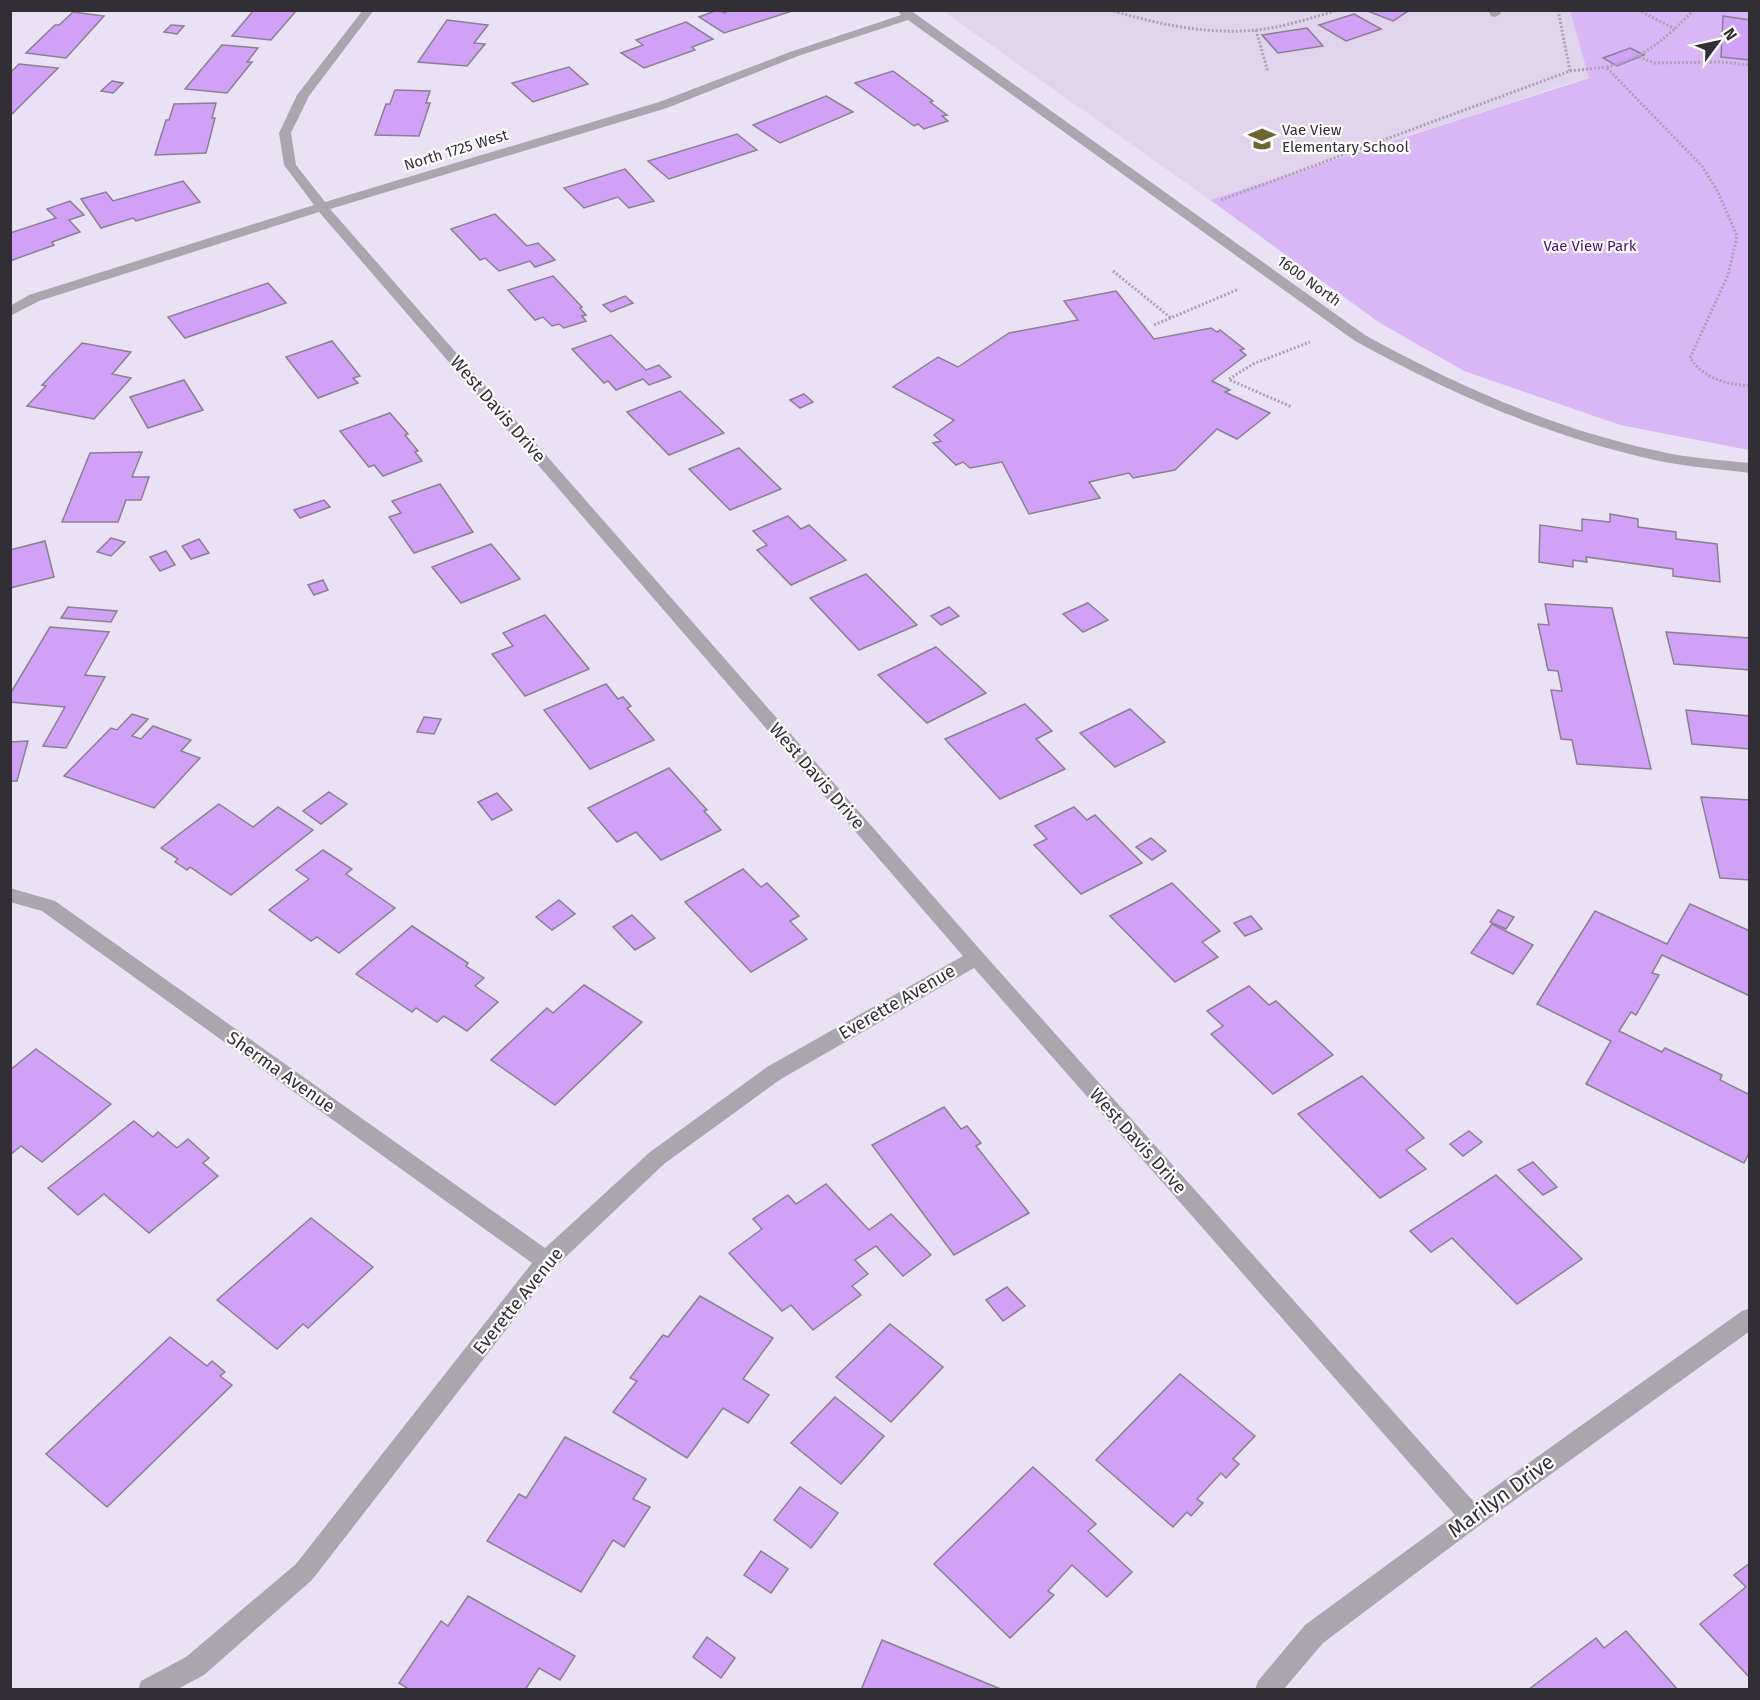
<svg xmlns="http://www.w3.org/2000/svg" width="1760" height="1700" font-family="'Fira Sans',sans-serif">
<rect width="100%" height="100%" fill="#ebe1f4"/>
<polygon fill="#e0d4ec" points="943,11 1570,11 1589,77 1210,200"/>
<polygon fill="#d9b7f7" points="1570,11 1749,11 1749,450 1620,425 1464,371 1380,323 1210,200 1589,78"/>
<g fill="#d0a1f6" stroke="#898091" stroke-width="1.5">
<polygon points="254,10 290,10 296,11 271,40 232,36"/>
<polygon points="717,10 725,13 729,10 795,10 724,33 699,17"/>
<polygon points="1365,10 1410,10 1393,21"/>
<polygon points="73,12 104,16 66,58 26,53 55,25 59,25"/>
<polygon points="1354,14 1381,29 1346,41 1319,25"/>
<polygon points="1723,16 1750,20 1750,60 1721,57"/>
<polygon points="447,20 488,25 474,43 485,44 467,66 418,62"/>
<polygon points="686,22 713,39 692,47 695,50 644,68 621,53 643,45 636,40"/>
<polygon points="171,25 184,26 177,34 164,32"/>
<polygon points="1307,28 1323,46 1278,53 1262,35"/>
<polygon points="222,45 258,48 247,62 252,62 227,93 185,89"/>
<polygon points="1630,48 1644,55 1617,66 1603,58"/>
<polygon points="19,64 58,68 10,116 10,73"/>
<polygon points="569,67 588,84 533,102 512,83"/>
<polygon points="893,71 933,101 930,102 947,115 942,116 948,121 924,129 918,124 914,126 855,83"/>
<polygon points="112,81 123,83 113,93 101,91"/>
<polygon points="395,90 430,91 426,103 430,103 419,136 375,135 386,104 390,104"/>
<polygon points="826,96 853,112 780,143 753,125"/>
<polygon points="216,103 212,118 215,118 206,153 155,155 166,120 169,120 174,104"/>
<polygon points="737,134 757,150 669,179 648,161"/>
<polygon points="625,169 654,201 629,208 618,197 584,208 564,188"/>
<polygon points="183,181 200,202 136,221 133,218 101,228 81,199 106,192 113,201"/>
<polygon points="70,201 84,215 69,220 80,232 52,242 54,245 10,261 10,233 56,218 47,209"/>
<polygon points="495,214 527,246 538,243 555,260 535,267 530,261 499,271 485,258 480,260 451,229"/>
<polygon points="553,276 582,307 580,308 586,315 582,316 586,321 564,328 559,324 552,326 543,317 535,320 508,290"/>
<polygon points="268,283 286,303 185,338 168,317"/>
<polygon points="1116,291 1154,339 1211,328 1217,332 1220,330 1244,349 1240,350 1246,355 1212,381 1230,390 1225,392 1270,413 1237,439 1217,429 1175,470 1133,478 1129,473 1089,482 1100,498 1029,514 1002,462 970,468 963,462 956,465 933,443 941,441 934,435 954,420 893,387 938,357 958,367 1009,333 1078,320 1064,301"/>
<polygon points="625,296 633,303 611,312 603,305"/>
<polygon points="611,335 646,370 659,365 671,377 649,385 643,379 616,390 608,381 604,383 572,349"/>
<polygon points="332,341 360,376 353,378 358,383 318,398 286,357"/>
<polygon points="82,343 131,352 112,374 131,378 94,419 27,406 46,386 42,385"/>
<polygon points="184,380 203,410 148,428 130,397"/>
<polygon points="680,391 724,433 669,455 627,412"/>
<polygon points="804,394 813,402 800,408 790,400"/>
<polygon points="390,413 408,434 405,435 418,451 415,452 422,461 383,476 374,465 369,467 340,431"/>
<polygon points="739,448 781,489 730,510 689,469"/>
<polygon points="142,452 132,477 149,477 141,500 126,500 118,522 62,522 90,453"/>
<polygon points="440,484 473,532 414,553 389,517 401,513 392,501"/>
<polygon points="324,500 330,507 300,518 294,510"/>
<polygon points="1610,514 1638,519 1638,527 1676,532 1676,539 1717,544 1720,582 1673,576 1673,569 1586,557 1587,562 1573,560 1573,567 1539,562 1540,525 1582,531 1582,519 1610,522"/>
<polygon points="788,516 801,529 809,525 846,560 791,585 757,550 767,545 753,531"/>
<polygon points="111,538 125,542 111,556 97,552"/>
<polygon points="199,539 209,553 191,559 182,546"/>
<polygon points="45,541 54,577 10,588 10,550"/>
<polygon points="491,544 520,579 461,603 432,567"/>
<polygon points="166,551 175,565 160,571 150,557"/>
<polygon points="866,574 917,625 859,650 810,598"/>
<polygon points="323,580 328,590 314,595 308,585"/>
<polygon points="1088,603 1108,620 1083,632 1063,614"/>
<polygon points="1545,604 1612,608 1651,769 1577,764 1572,740 1561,739 1551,690 1562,691 1558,671 1548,670 1538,624 1549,625"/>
<polygon points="68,607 117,611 111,622 61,618"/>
<polygon points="949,607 959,616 941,625 931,616"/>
<polygon points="545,615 589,669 525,696 492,654 513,646 503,633"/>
<polygon points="50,627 109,632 85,675 105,677 66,748 43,746 65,707 10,702 10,694"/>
<polygon points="1666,632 1750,638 1750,670 1674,664"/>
<polygon points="936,647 986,693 927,723 878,675"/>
<polygon points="606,684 618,699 623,697 631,706 627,708 654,740 590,769 544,710"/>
<polygon points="1025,704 1052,731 1036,739 1065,769 1000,799 945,739"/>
<polygon points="1130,709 1165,742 1115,767 1080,733"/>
<polygon points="1686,710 1750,716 1750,749 1692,744"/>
<polygon points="132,714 148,719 132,736 141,739 153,726 191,740 181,751 200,758 154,808 64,776 111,728 117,730"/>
<polygon points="424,717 441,719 434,734 417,732"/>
<polygon points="28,741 17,781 10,781 10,742"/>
<polygon points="669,768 707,810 704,811 721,830 661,860 636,832 617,842 588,808"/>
<polygon points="329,792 347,804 321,824 303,811"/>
<polygon points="497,793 512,810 492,820 478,802"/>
<polygon points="1701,797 1750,800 1750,880 1720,878"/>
<polygon points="219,804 253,827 278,807 313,830 231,895 190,867 187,870 175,862 178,859 161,848"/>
<polygon points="1074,807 1087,820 1095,815 1142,863 1081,894 1034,845 1047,839 1035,826"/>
<polygon points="1151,838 1166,851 1152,860 1136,847"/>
<polygon points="323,850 352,869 346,874 395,908 339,953 317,937 311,941 269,910 309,879 296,870"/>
<polygon points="743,869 761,887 767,883 799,916 790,921 807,939 751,972 685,902"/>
<polygon points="1172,883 1220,931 1202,942 1218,957 1175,982 1110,916"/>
<polygon points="559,900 575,914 552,930 536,917"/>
<polygon points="1690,904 1750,931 1750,996 1662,955 1652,973 1659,975 1636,1015 1631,1012 1619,1031 1662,1052 1665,1048 1722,1075 1720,1080 1750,1095 1750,1151 1744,1163 1586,1084 1611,1041 1537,1004 1595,911 1667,944"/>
<polygon points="1498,910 1514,917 1506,929 1490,922"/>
<polygon points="632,915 655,938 635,950 613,927"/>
<polygon points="1251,916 1262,929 1245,936 1234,923"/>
<polygon points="1492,924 1533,945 1513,974 1471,953"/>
<polygon points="412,926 468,963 466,966 484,978 475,986 498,1002 467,1031 444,1016 437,1022 416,1008 412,1012 356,974"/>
<polygon points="584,985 642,1022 555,1105 491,1060 547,1008 553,1013"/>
<polygon points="1249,986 1269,1005 1276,1001 1333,1055 1273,1094 1211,1034 1223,1026 1207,1011"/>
<polygon points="36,1049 111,1104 42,1162 21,1146 10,1155 10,1070"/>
<polygon points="1362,1076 1424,1138 1406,1150 1426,1169 1380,1198 1298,1114"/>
<polygon points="944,1107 961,1129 967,1126 981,1143 976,1146 1029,1213 954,1255 872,1145"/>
<polygon points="134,1121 153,1137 158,1132 177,1148 188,1139 209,1158 203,1163 218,1176 149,1233 104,1194 78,1215 48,1188"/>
<polygon points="1469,1131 1482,1142 1463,1156 1450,1144"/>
<polygon points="1533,1162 1557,1187 1543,1195 1518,1170"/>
<polygon points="1496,1175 1582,1259 1517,1304 1452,1238 1431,1252 1410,1231"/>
<polygon points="826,1184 869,1230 891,1214 931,1255 903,1276 876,1246 855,1260 868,1274 852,1286 861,1295 813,1330 791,1305 782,1311 729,1253 762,1229 753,1219 788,1195 796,1204"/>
<polygon points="311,1218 373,1267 308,1328 303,1324 277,1349 217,1300"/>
<polygon points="1007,1287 1025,1306 1003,1321 986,1300"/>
<polygon points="700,1296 773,1338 743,1379 769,1395 748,1423 723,1408 687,1458 613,1412 637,1381 630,1378 663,1335 668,1337"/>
<polygon points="890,1324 943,1367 891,1422 836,1377"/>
<polygon points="170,1337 207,1366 212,1361 225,1372 220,1376 232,1385 107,1507 46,1454"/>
<polygon points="1180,1374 1255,1436 1233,1459 1239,1464 1226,1478 1221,1473 1197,1499 1203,1503 1191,1516 1187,1512 1173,1527 1096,1460"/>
<polygon points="835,1397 884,1436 841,1484 791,1443"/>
<polygon points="565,1437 646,1479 633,1499 650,1507 624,1547 613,1540 581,1592 487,1541 519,1494 526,1498"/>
<polygon points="1033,1467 1096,1524 1088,1531 1132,1572 1107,1597 1072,1565 1048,1591 1054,1595 1010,1638 934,1564"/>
<polygon points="800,1487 838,1513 811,1548 774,1520"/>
<polygon points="761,1551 788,1569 771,1593 744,1575"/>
<polygon points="1750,1563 1750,1678 1700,1624 1746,1587 1734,1575"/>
<polygon points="468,1596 575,1656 560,1680 539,1668 525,1690 410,1690 399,1683 441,1621 448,1626"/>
<polygon points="1626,1631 1678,1690 1528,1690 1596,1638 1604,1648"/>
<polygon points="707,1637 735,1658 721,1678 693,1657"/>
<polygon points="882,1640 1003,1690 861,1690"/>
</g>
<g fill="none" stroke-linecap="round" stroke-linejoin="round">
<g stroke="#aaa2b1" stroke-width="3" stroke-dasharray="2 2" stroke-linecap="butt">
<path d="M1110,10C1157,24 1207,35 1257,30C1284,27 1311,18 1338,10"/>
<polyline points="1638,10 1675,29"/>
<path d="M1694,10C1668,36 1643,60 1606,67L1702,166L1718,192L1737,236L1728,275L1690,358C1705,379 1725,384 1750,386"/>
<polyline points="1256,30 1268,72"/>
<polyline points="1639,57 1654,63 1721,62 1750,65"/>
<polyline points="1570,71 1606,67"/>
<polyline points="1221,200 1570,71 1558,10"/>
<polyline points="1113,271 1171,318"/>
<polyline points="1154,325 1239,289"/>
<polyline points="1229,379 1253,364 1310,342"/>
<polyline points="1230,380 1292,407"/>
</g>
<g fill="#aaa6ae" fill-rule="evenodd">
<path d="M363,10H374L309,96L291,133L296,165L325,202L659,102L790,52L901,15L897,10H910L1365,335C1457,386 1555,429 1658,451C1688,458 1719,460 1750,463V473C1719,469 1689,467 1659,461C1552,438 1451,394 1355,341L908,20L798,56L667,108L330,209L983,953L1474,1502L1742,1311L1750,1308V1331L1480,1525L1323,1643L1283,1690H1255L1258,1681L1305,1625L1455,1515L974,968L781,1079L664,1164L554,1268L312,1580L204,1675L176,1690H138L141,1681L186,1657L296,1564L532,1263L42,911L10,902V888L55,901L545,1248L650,1152L767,1067L963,956L319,212L39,301L10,316V306L29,295L314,205L284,165L279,133L297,95Z"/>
<polygon points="1488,10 1500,10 1501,14 1495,17 1491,16"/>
</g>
</g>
<defs>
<symbol id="school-bare" viewBox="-9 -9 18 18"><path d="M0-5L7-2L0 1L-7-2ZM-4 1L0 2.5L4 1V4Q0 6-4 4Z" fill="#6e6431" stroke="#fff" stroke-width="2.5" paint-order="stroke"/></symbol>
</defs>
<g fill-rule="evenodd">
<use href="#school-bare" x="1243" y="120" width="38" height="38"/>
</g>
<g text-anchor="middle" stroke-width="4.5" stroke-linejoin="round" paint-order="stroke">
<g font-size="15" fill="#322e35" stroke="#fff" text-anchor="start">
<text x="1282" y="135">Vae View<tspan x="1282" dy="17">Elementary School</tspan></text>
</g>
<g font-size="15" fill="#322e35" stroke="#fff">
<text transform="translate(456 150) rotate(-17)" y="5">North 1725 West</text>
<text transform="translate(1309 281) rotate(36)" y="5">1600 North</text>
</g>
<g font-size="15" fill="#4e0c72" stroke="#fff">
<text x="1590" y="251">Vae View Park</text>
</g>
<g font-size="18" fill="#322e35" stroke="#fff">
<text transform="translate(498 409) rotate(49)" y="6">West Davis Drive</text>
<text transform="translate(817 776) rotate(49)" y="6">West Davis Drive</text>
<text transform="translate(897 1002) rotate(-30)" y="6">Everette Avenue</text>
<text transform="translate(281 1072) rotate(35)" y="6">Sherma Avenue</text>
<text transform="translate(1138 1141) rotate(48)" y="6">West Davis Drive</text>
<text transform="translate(518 1301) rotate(-51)" y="6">Everette Avenue</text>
</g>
<g font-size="21" fill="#322e35" stroke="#fff">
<text transform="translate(1501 1496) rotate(-36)" y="7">Marilyn Drive</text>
</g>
</g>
<rect width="1760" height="1700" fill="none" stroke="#322e35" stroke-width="24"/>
<g transform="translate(1718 42) rotate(57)" stroke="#ffffff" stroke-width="4.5" paint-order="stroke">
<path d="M0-4.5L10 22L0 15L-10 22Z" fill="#322e35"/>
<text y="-9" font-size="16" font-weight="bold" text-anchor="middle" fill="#322e35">N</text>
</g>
</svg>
